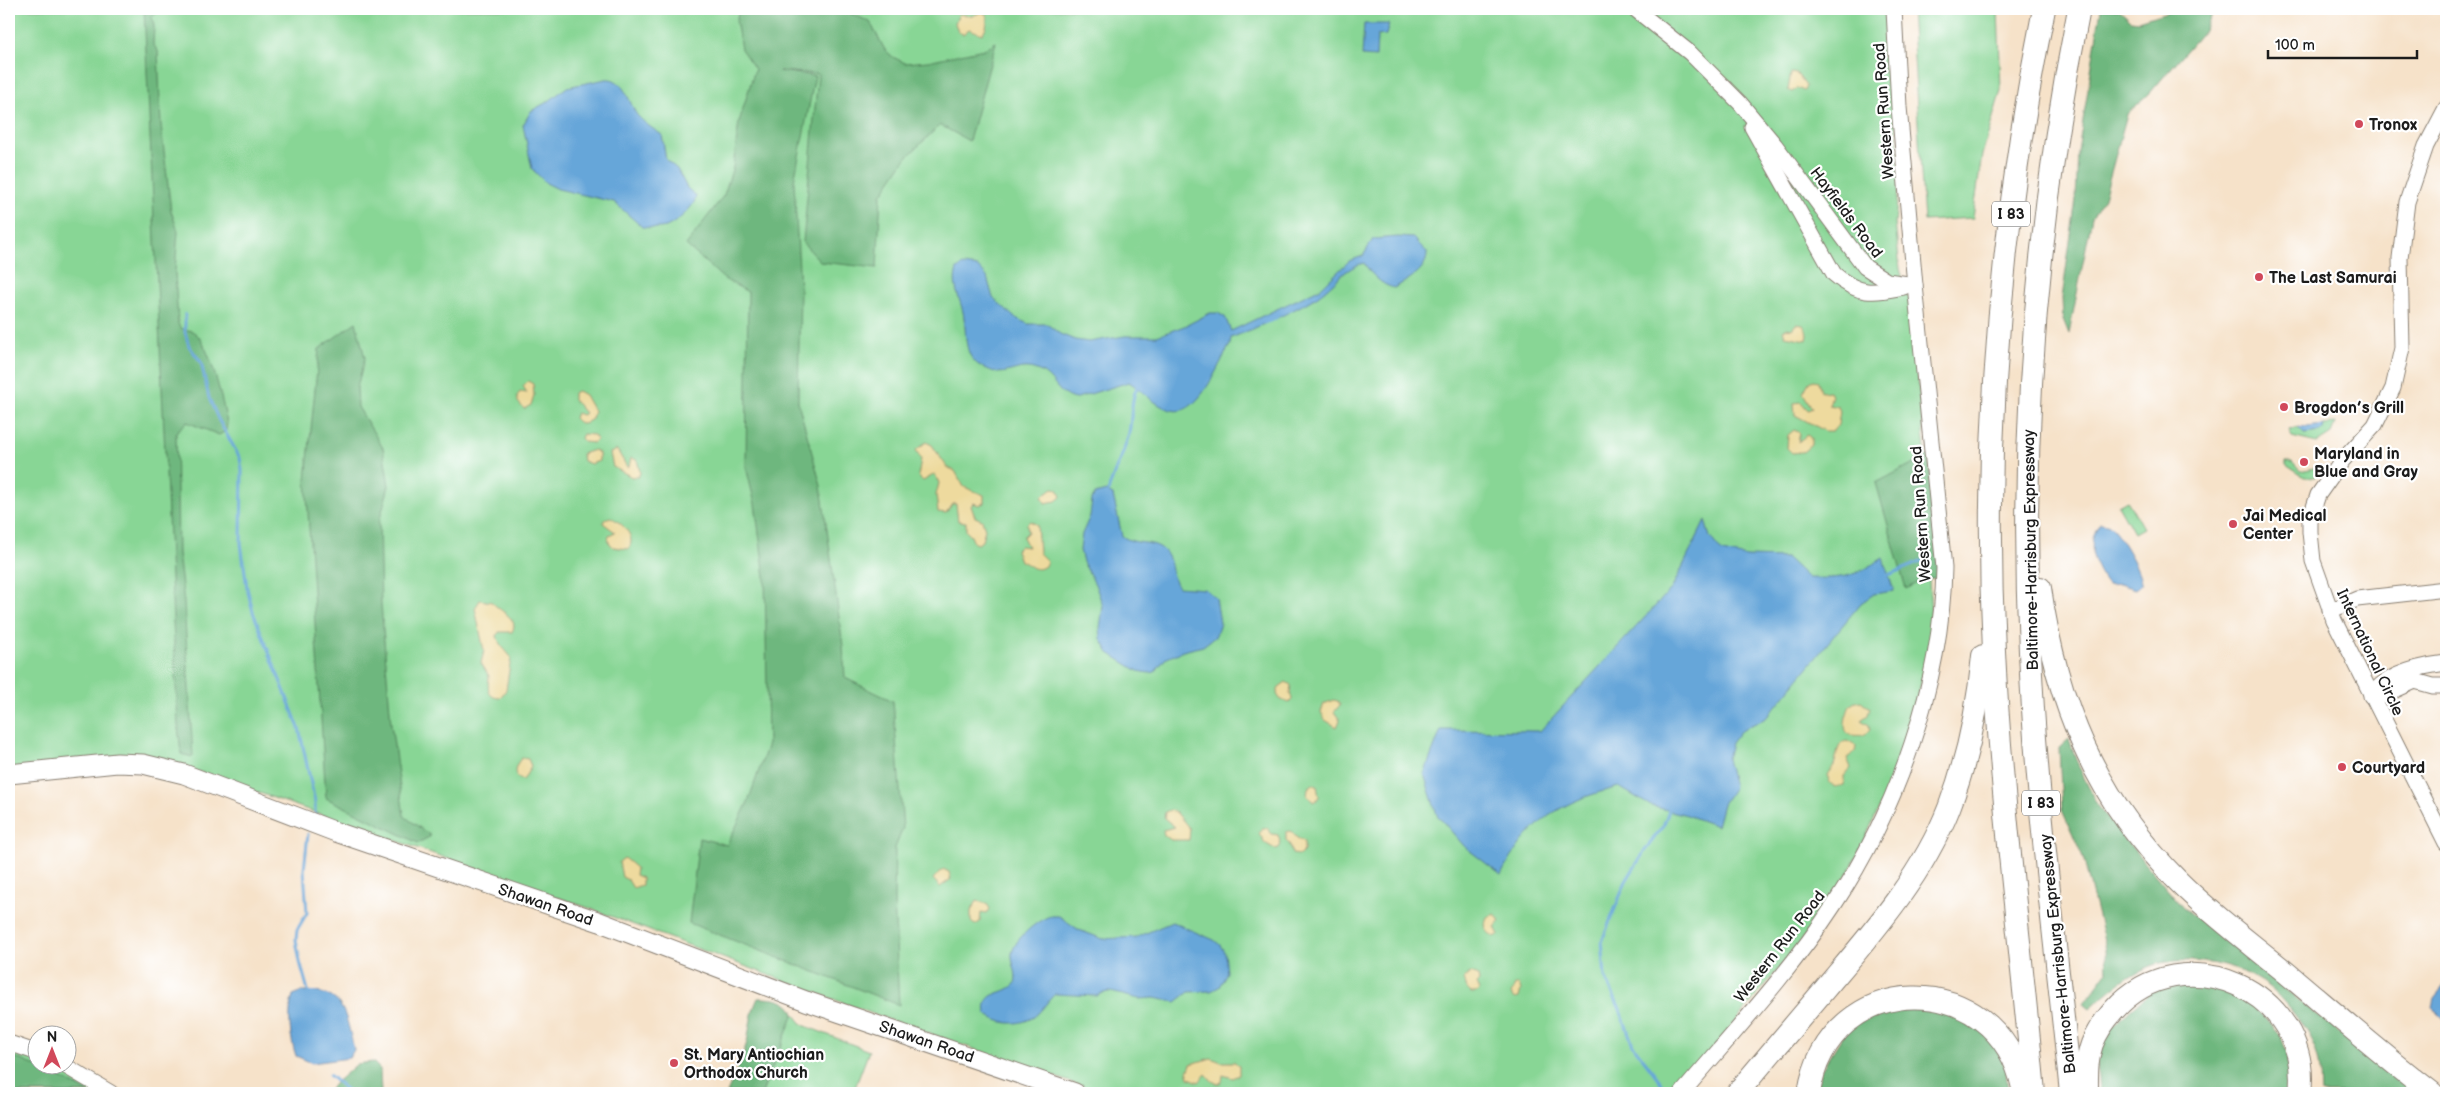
<svg xmlns="http://www.w3.org/2000/svg" width="2455" height="1102" font-family="'Balsamiq Sans',sans-serif">
<rect width="100%" height="100%" fill="#fff"/>
<filter id="ink" filterUnits="userSpaceOnUse"><feTurbulence type="fractalNoise" baseFrequency=".02" numOctaves="2"/><feDisplacementMap in="SourceGraphic" scale="10" xChannelSelector="R" yChannelSelector="G"/><feConvolveMatrix kernelMatrix="1 2 1 2 8 2 1 2 1" color-interpolation-filters="sRGB"/></filter>
<filter id="wash" filterUnits="userSpaceOnUse"><feTurbulence type="fractalNoise" baseFrequency=".0096" numOctaves="4" result="noise"/><feDisplacementMap in="SourceGraphic" scale="20" xChannelSelector="R" yChannelSelector="G"/><feGaussianBlur stdDeviation="1.12" result="paint"/><feColorMatrix in="noise" values="0 0 0 0 0 0 0 0 0 0 0 0 0 0 0 0 0 1.4 0 .05"/><feComposite in="paint" operator="in"/></filter>
<g filter="url(#wash)">
<rect width="100%" height="100%" fill="#f6e2c9"/>
<g fill="#88d695" stroke="#527958">
<polygon points="9,9 1884,9 1886,11 1900,169 1895,223 1900,269 1910,303 1935,548 1928,559 1932,632 1912,724 1898,768 1850,870 1797,947 1676,1093 1102,1093 887,1019 586,907 185,767 9,768"/>
<polygon points="1911,9 1998,9 2001,90 1982,155 1973,218 1924,221"/>
<polygon points="2335,424 2331,434 2317,443 2292,437 2289,430 2298,428 2304,434 2319,432 2323,429 2324,425"/>
<polygon points="2286,462 2292,462 2300,471 2315,468 2317,474 2315,477 2304,477 2286,465"/>
<polygon points="2127,500 2143,528 2134,533 2118,505"/>
<polygon points="794,1014 803,1025 869,1051 853,1093 762,1093"/>
<path d="M9,1048L37,1059L38,1064C62,1065 82,1081 102,1093H9Z"/>
</g>
<g fill="#6eb77e" stroke="#456a4d">
<path d="M144,9H164L152,16L154,26L153,44L158,51L161,125L171,211L178,231L175,272L178,323L180,328C184,330 192,330 195,333C210,344 223,404 227,423L226,431L219,435L187,422L176,432L178,553L184,602L193,757L181,754L178,726Z"/>
<polygon points="740,9 841,9 870,22 885,50 893,57 905,63 928,61 984,49 996,42 969,141 940,125 906,158 881,195 877,268 821,262 803,243 818,74 779,71 815,76 794,181 800,287 798,402 821,486 843,646 845,678 893,701 903,828 895,848 894,899 899,1005 689,923 699,838 727,845 748,802 768,744 765,577 755,504 746,467 748,292 724,279 686,245 724,195 733,167 739,122 755,69 741,49 736,20"/>
<polygon points="2101,9 2119,9 2131,20 2138,21 2176,9 2214,9 2204,30 2149,94 2127,114 2104,198 2092,217 2069,334 2063,319 2062,298 2076,199 2078,151"/>
<polygon points="356,322 365,358 357,387 358,407 383,448 389,486 379,522 381,604 391,724 404,816 431,836 418,843 326,798 306,480 319,349"/>
<polygon points="1929,455 1939,578 1924,579 1906,589 1876,483"/>
<path d="M2069,739L2079,767L2098,807L2183,908L2231,942L2264,973L2417,1093H2321C2320,1080 2321,1064 2316,1051C2309,1031 2284,998 2266,985C2239,965 2189,955 2157,964C2130,972 2111,990 2090,1008L2084,1003L2107,972L2106,948L2083,857L2062,810L2059,748Z"/>
<polygon points="2199,982 2247,999 2281,1036 2287,1056 2290,1080 2288,1093 2099,1093 2097,1063 2105,1033 2156,987"/>
<path d="M758,998C772,998 790,999 794,1014L762,1093H727C734,1077 742,1060 747,1042C750,1026 751,1012 758,998Z"/>
<polygon points="1892,1005 1958,1011 1993,1041 2006,1069 2008,1093 1817,1093 1820,1072 1847,1029"/>
<polygon points="9,1055 43,1069 90,1093 9,1093"/>
<polygon points="373,1062 380,1069 381,1093 328,1093 333,1085 357,1064"/>
</g>
<g fill="#eeda9e" stroke="#857b5d">
<path d="M982,12L987,15C988,20 986,30 982,34L969,29L963,34L958,32L955,23L959,14L972,16Z"/>
<polygon points="1791,73 1797,74 1806,86 1804,91 1797,88 1792,92 1788,90"/>
<polygon points="1796,324 1803,325 1808,334 1807,340 1785,336 1783,330 1787,328 1792,329"/>
<polygon points="1813,380 1818,381 1821,392 1830,391 1832,395 1829,405 1838,407 1840,411 1838,425 1833,431 1825,431 1795,415 1794,403 1801,402 1808,410 1812,408 1803,393 1809,382"/>
<polygon points="528,381 533,384 534,395 531,405 524,409 518,402 517,396 520,392 527,393 523,386"/>
<polygon points="578,391 585,395 594,411 592,419 584,424 578,422 574,418 576,413 583,415 585,413 573,399 573,393"/>
<polygon points="1794,430 1800,433 1798,442 1807,435 1811,438 1811,445 1803,452 1792,453 1787,448 1788,435"/>
<polygon points="583,434 594,435 597,440 594,443 584,442 581,438"/>
<polygon points="926,442 932,445 947,467 955,471 964,487 984,495 984,503 979,505 973,503 971,506 975,517 982,520 985,529 982,541 978,544 974,543 971,536 966,531 966,522 958,521 956,504 952,504 946,513 938,512 936,495 939,483 935,474 923,481 918,476 921,459 916,450"/>
<polygon points="594,450 599,453 599,461 591,464 583,461 582,454"/>
<polygon points="617,450 627,467 629,466 631,458 637,460 640,472 639,476 632,477 613,467 610,453"/>
<polygon points="1053,488 1058,489 1061,497 1056,501 1045,503 1042,496"/>
<path d="M610,517C621,522 638,537 628,549L613,547L608,541L609,535L615,532L603,523L605,519Z"/>
<path d="M1030,521L1037,525L1039,553L1047,561L1045,566C1034,574 1030,563 1020,561L1016,550L1020,546L1028,547L1023,537L1028,532L1027,524Z"/>
<path d="M480,600L492,602C500,612 520,618 512,632H499L497,636L500,644L511,657L506,690L500,698C486,698 488,686 489,676L481,663L484,651L475,608Z"/>
<polygon points="1286,682 1291,685 1290,693 1292,699 1288,703 1280,699 1277,694 1279,687"/>
<polygon points="1333,700 1338,701 1340,705 1334,712 1340,720 1337,727 1325,720 1321,712 1324,704"/>
<path d="M1861,701L1870,708L1868,715L1861,720L1869,725L1870,729L1864,735C1847,737 1843,733 1846,717C1849,708 1849,702 1861,701Z"/>
<path d="M1847,741L1856,746L1855,752L1847,758L1851,768L1844,776V785L1835,787L1830,783L1827,775C1829,771 1832,769 1834,765C1838,755 1836,743 1847,741Z"/>
<path d="M522,758L528,759L531,766L524,779L522,780C511,776 515,764 522,758Z"/>
<polygon points="1313,784 1317,786 1319,797 1315,802 1307,796 1308,788"/>
<polygon points="1170,810 1176,812 1190,829 1189,840 1171,840 1164,835 1163,830 1175,827 1164,818 1165,812"/>
<polygon points="1262,828 1267,828 1272,834 1278,835 1281,844 1279,848 1275,849 1265,843 1259,833"/>
<polygon points="1291,831 1297,838 1304,841 1304,851 1300,855 1292,854 1290,845 1286,840 1286,832"/>
<polygon points="624,858 636,868 635,875 642,878 642,885 633,888 628,880 622,877 619,862"/>
<polygon points="943,869 949,872 951,879 940,887 933,879"/>
<polygon points="977,901 987,904 990,909 987,914 981,913 980,922 975,925 971,922 971,911"/>
<path d="M1495,914L1500,921L1495,927L1499,935L1494,937C1486,932 1483,926 1487,917Z"/>
<polygon points="1470,973 1478,976 1479,981 1476,984 1479,990 1476,993 1471,993 1467,989 1464,978"/>
<polygon points="1515,985 1519,985 1521,990 1519,998 1514,999 1511,994"/>
<polygon points="1211,1058 1221,1062 1235,1062 1239,1066 1239,1075 1233,1078 1223,1075 1222,1082 1218,1084 1212,1081 1206,1074 1199,1082 1189,1078 1188,1072 1191,1064"/>
</g>
<g fill="#66a6d9" stroke="#41617a">
<polygon points="1364,24 1389,24 1386,35 1377,36 1376,57 1362,56"/>
<path d="M606,79C624,77 629,103 637,115C644,123 653,129 662,135L666,160L677,169L687,188L696,196C695,207 676,223 666,227C659,229 649,228 642,227L614,202L558,189L546,183L532,169L523,125L531,111L549,101L567,87Z"/>
<path d="M1398,237L1413,238L1427,252C1428,270 1408,280 1394,288C1381,285 1371,274 1364,263C1344,268 1335,284 1318,296C1291,313 1260,326 1231,338L1230,345C1218,364 1199,418 1171,410C1155,406 1142,390 1129,382L1074,399C1055,394 1055,377 1039,371C1026,365 1019,369 1006,372C999,374 994,372 987,369C963,361 967,339 964,318C962,300 951,288 957,269L963,265L978,267L987,277L993,298L1014,317L1028,324H1047L1060,334L1075,340L1089,342L1125,336H1157L1187,325L1210,313H1218L1225,317L1231,331L1321,288L1349,261L1363,256L1373,239Z"/>
<polygon points="2324,425 2323,429 2319,432 2304,434 2298,428"/>
<path d="M1106,491L1113,495L1122,536C1137,547 1155,538 1166,553C1174,564 1170,578 1178,587L1205,589L1216,598L1220,623L1216,636L1203,646L1183,651L1165,659L1155,672L1149,673L1138,671L1109,653L1101,639L1100,628L1103,606L1095,584L1083,562L1080,550L1082,534L1090,516L1092,500L1095,494Z"/>
<path d="M1705,521L1710,537L1722,552L1747,557L1787,558L1808,578C1842,579 1855,577 1883,558L1894,591L1874,594L1861,603L1766,718L1741,730L1731,743L1727,759L1734,787L1723,804L1717,826L1687,815L1651,806L1619,787C1561,801 1529,821 1501,875L1465,847L1437,815L1424,774L1441,730L1540,731L1672,588Z"/>
<path d="M2100,523L2108,524C2118,531 2143,573 2141,585L2136,589L2120,584L2108,585C2094,568 2085,544 2100,523Z"/>
<path d="M1051,916H1059L1079,930L1103,939L1137,937L1172,922L1214,940L1220,945L1225,953L1227,972L1219,987L1211,991L1189,992L1176,1002L1154,998L1139,999L1111,992L1102,993L1097,996L1055,994C1048,1000 1042,1011 1034,1017C1019,1026 1000,1025 986,1014C982,989 1002,997 1015,984C1018,974 1013,967 1012,957C1010,942 1038,919 1051,916Z"/>
<polygon points="2446,983 2446,1021 2432,1007 2434,998"/>
<path d="M303,991C344,991 345,1012 353,1045L354,1050L349,1058L312,1063L296,1056C290,1038 287,1013 293,995Z"/>
</g>
<g fill="none" stroke-linecap="round" stroke-linejoin="round">
<g stroke="#66a6d9" stroke-width="3">
<polyline points="185,314 185,332 189,346 201,362 209,398 218,419 240,458 242,470 241,543 247,588 253,612 299,728 315,802 315,816"/>
<polyline points="1263,323 1273,320 1279,315"/>
<path d="M1108,492C1113,473 1123,455 1128,437C1133,420 1129,403 1137,387"/>
<polyline points="1886,576 1925,560"/>
<polyline points="308,834 304,870 307,913 297,930 296,940 300,962 309,994"/>
<polyline points="329,1075 348,1091 347,1093"/>
<polyline points="1665,1088 1633,1045 1620,1009 1605,977 1602,941 1626,881 1646,849 1663,826 1670,808"/>
</g>
</g>
</g>
<g filter="url(#ink)">
<g fill="none" stroke-linecap="round" stroke-linejoin="round">
<defs>
<g id="minor">
<polyline points="1635,9 1690,53 1740,103 1775,145 1865,267 1887,281 1915,285"/>
<polyline points="2446,108 2426,146 2407,202 2400,258 2402,348 2393,388 2375,425 2342,461 2318,495 2310,519 2310,532 2313,561 2334,620 2446,843"/>
<path d="M1752,127L1834,274C1859,296 1873,293 1904,287"/>
<polyline points="2330,611 2357,599 2446,589"/>
<path d="M2446,663C2422,666 2385,674 2371,696H2382L2415,681L2433,686H2446"/>
<polyline points="9,1043 38,1053"/>
<polyline points="62,1064 111,1093"/>
<path d="M1682,1093C1734,1032 1790,972 1834,905C1897,810 1942,683 1944,568L1915,285L1899,107L1894,9"/>
</g>
<polyline id="major" points="9,774 117,763 143,764 184,774 336,832 600,922 806,1001 1075,1093"/>
<g id="highway">
<path d="M2040,588C2056,702 2096,800 2179,882C2211,914 2249,942 2283,970C2332,1011 2381,1054 2432,1093"/>
<path d="M1737,1093C1770,1054 1802,1016 1835,977C1879,925 1924,872 1949,808C1968,758 1978,709 1983,656"/>
<path d="M1809,1093C1828,968 1997,965 2023,1088"/>
<path d="M2034,1093C2021,946 2001,799 1994,651C1983,436 2001,220 2044,9"/>
<path d="M2071,1093C2056,946 2036,799 2030,652C2020,436 2036,221 2079,9"/>
<path d="M2087,1093C2087,1077 2086,1060 2092,1044C2097,1031 2105,1020 2114,1010C2182,933 2313,992 2300,1093"/>
</g>
</defs>
<use href="#minor" stroke="#897f72" stroke-width="17"/>
<use href="#major" stroke="#897f72" stroke-width="21"/>
<use href="#highway" stroke="#897f72" stroke-width="24"/>
<use href="#minor" stroke="#fff" stroke-width="15"/>
<use href="#major" stroke="#fff" stroke-width="19"/>
<use href="#highway" stroke="#fff" stroke-width="22"/>
</g>
</g>
<g fill="#d1495b" stroke="#fff" stroke-width="2">
<circle cx="2359" cy="124" r="5"/>
<circle cx="2259" cy="277" r="5"/>
<circle cx="2284" cy="407" r="5"/>
<circle cx="2304" cy="462" r="5"/>
<circle cx="2233" cy="524" r="5"/>
<circle cx="2342" cy="767" r="5"/>
<circle cx="674" cy="1063" r="5"/>
</g>
<g text-anchor="middle" stroke-width="4.5" stroke-linejoin="round" paint-order="stroke">
<g fill="#fff" stroke="#606060" stroke-width="1">
<rect x="1992" y="201.5" width="38" height="25" rx="4"/>
<rect x="2022" y="790.5" width="38" height="25" rx="4"/>
</g>
<g font-size="15" font-weight="bold" fill="#1c1c1c">
<text x="2011" y="219">I 83</text>
<text x="2041" y="808">I 83</text>
</g>
<g font-size="16" fill="#1c1c1c" stroke="#fff">
<text transform="translate(1883 111) rotate(-94)" y="6">Western Run Road</text>
<text transform="translate(1847 212) rotate(53)" y="6">Hayfields Road</text>
<text transform="translate(1920 514) rotate(-94)" y="6">Western Run Road</text>
<text transform="translate(2030 550) rotate(-91)" y="6">Baltimore-Harrisburg Expressway</text>
<text transform="translate(2371 652) rotate(65)" y="6">International Circle</text>
<text transform="translate(546 904) rotate(19)" y="6">Shawan Road</text>
<text transform="translate(1779 946) rotate(-52)" y="6">Western Run Road</text>
<text transform="translate(2057 954) rotate(-96)" y="6">Baltimore-Harrisburg Expressway</text>
<text transform="translate(927 1041) rotate(19)" y="6">Shawan Road</text>
</g>
<g font-size="16" font-weight="bold" fill="#1c1c1c" stroke="#fff" text-anchor="start">
<text x="2369" y="130">Tronox</text>
<text x="2269" y="283">The Last Samurai</text>
<text x="2294" y="413">Brogdon’s Grill</text>
<text x="2314" y="459">Maryland in<tspan x="2314" dy="18">Blue and Gray</tspan></text>
<text x="2243" y="521">Jai Medical<tspan x="2243" dy="18">Center</tspan></text>
<text x="2352" y="773">Courtyard</text>
<text x="684" y="1060">St. Mary Antiochian<tspan x="684" dy="18">Orthodox Church</tspan></text>
</g>
</g>
<rect width="2455" height="1102" fill="none" stroke="#fff" stroke-width="30"/>
<g transform="translate(52 1050)"><circle r="24" fill="#ffffff" stroke="#a4a4a4"/>
<path d="M0-4L9 19L0 12L-9 19Z" fill="#d1495b"/>
<text y="-8" font-size="14" font-weight="bold" text-anchor="middle" fill="#1c1c1c">N</text>
</g>
<path d="M2268 50v8h149v-8" fill="none" stroke="#1c1c1c" stroke-width="2.5"/>
<text x="2275" y="50" font-size="15" fill="#1c1c1c" stroke="#ffffff" stroke-width="4" paint-order="stroke">100 m</text>
</svg>
